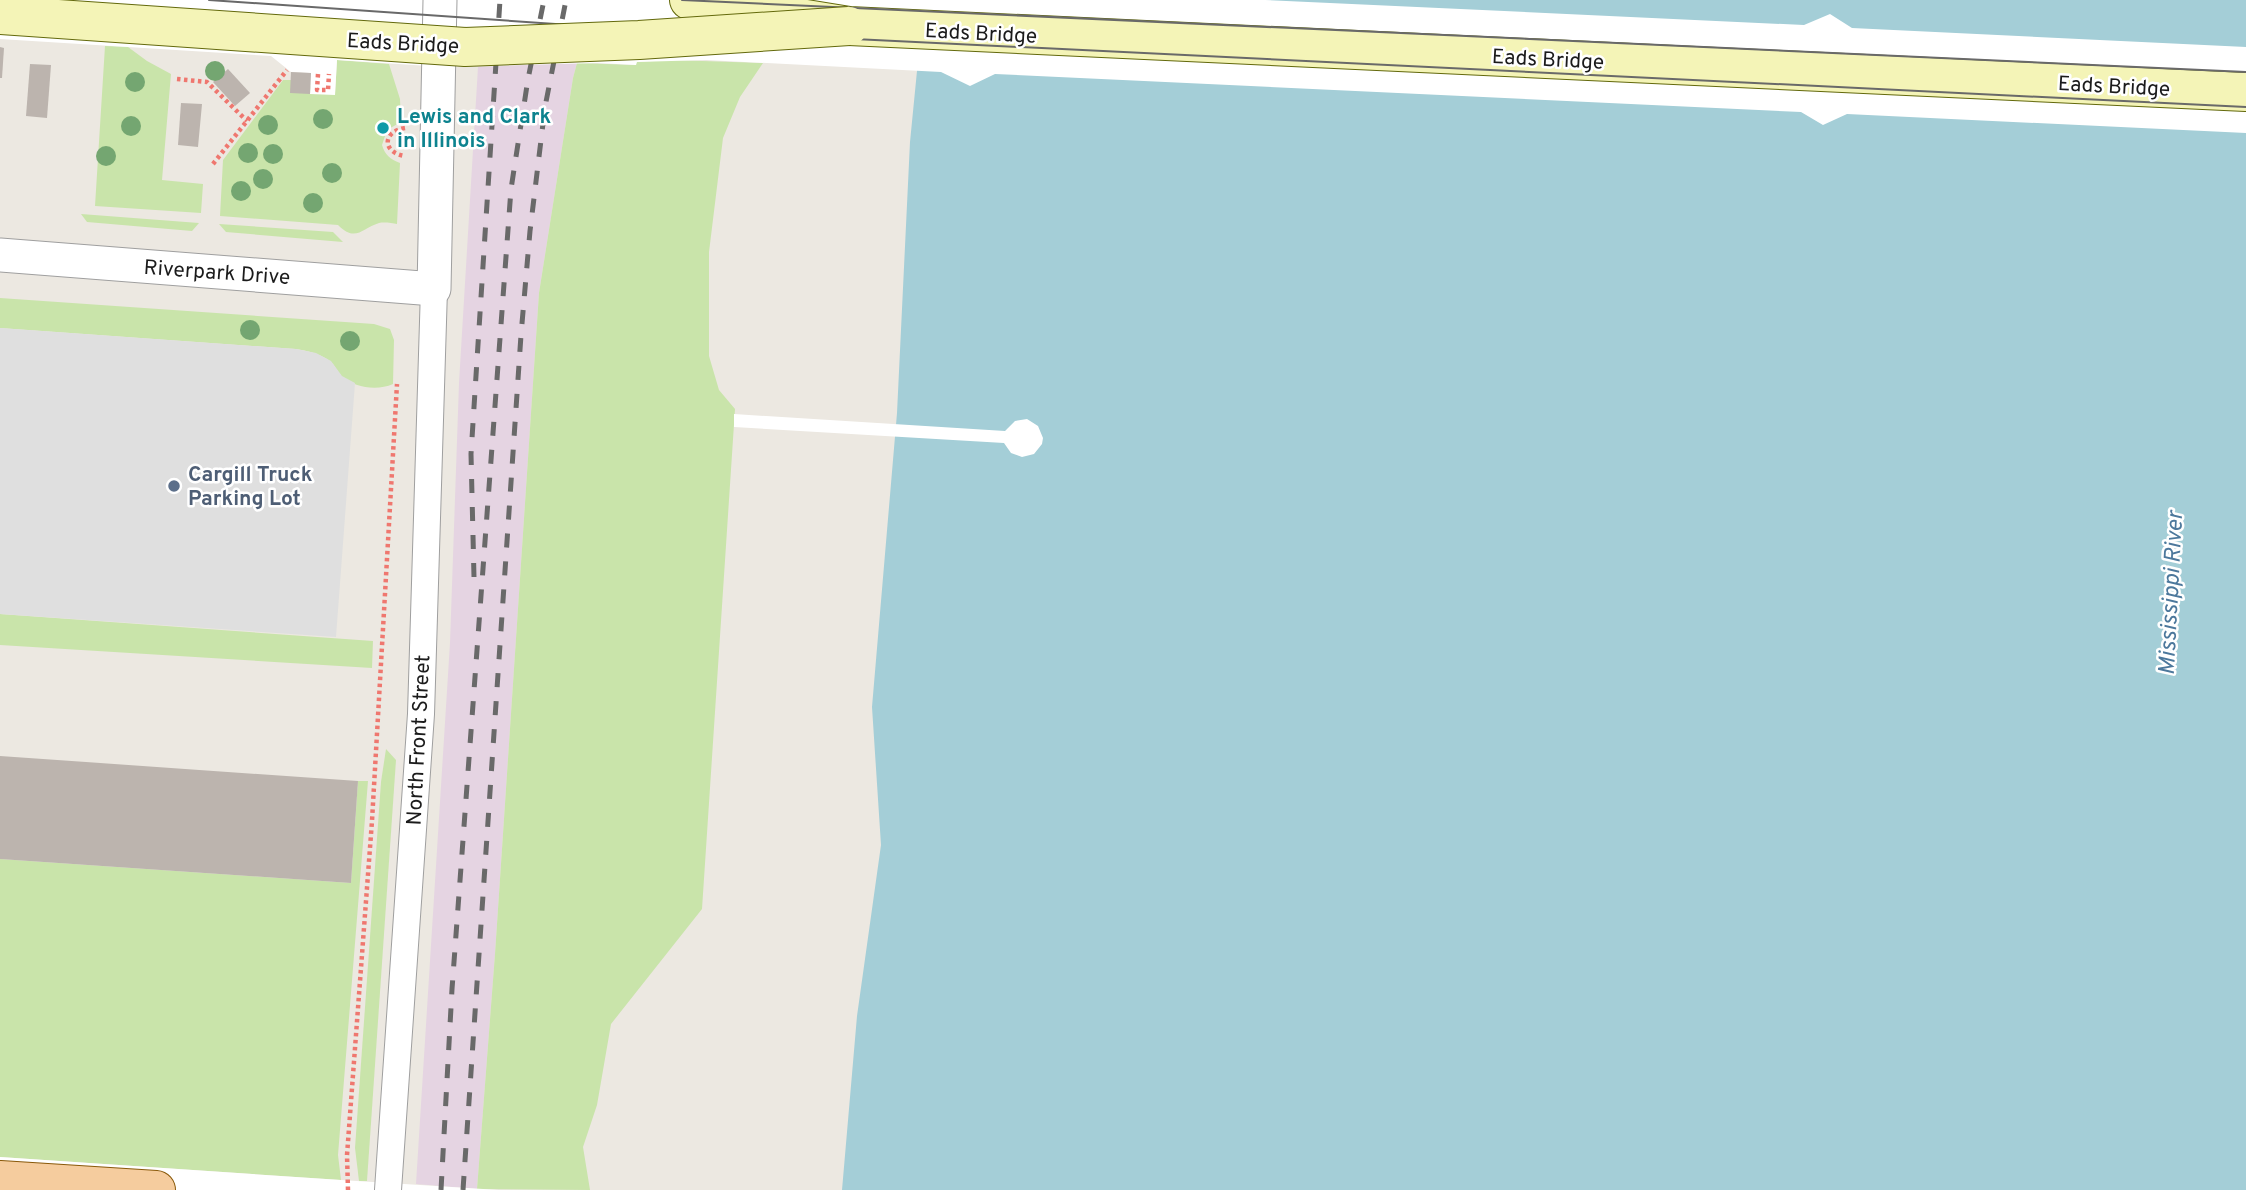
<svg xmlns="http://www.w3.org/2000/svg" width="2246" height="1190" font-family="Overpass,sans-serif">
<rect width="100%" height="100%" fill="#ece8e1"/>
<polygon fill="#e5d4e2" points="577,63 573,78 539,293 495,954 477,1189 416,1184 450,643 459,383 478,67"/>
<g fill="#c9e4aa">
<polygon points="105,46 128,47 147,61 171,74 162,180 203,184 201,213 95,206"/>
<path d="M337,60L389,64L400,99L401,122L387,130L382,145C385,155 390,159 400,163L397,224C392,223 384,222 379,223C362,228 356,243 338,225L220,216L223,160L283,80H291L335,94Z"/>
<polygon points="672,60 763,63 740,97 723,138 709,252 709,356 719,390 735,409 702,909 611,1024 597,1105 583,1147 590,1190 477,1189 495,954 539,293 573,78 577,63 636,65 636,62"/>
<polygon points="81,214 199,223 192,231 87,222"/>
<polygon points="219,224 333,232 343,242 226,232"/>
<path d="M0,298L374,324L390,329L394,340L393,384C377,391 355,388 341,376C336,370 334,363 327,359C317,353 308,351 296,349L0,328Z"/>
<polygon points="0,614 373,641 372,668 0,645"/>
<polygon points="386,749 396,760 367,1181 359,1181 355,1148 381,782"/>
<polygon points="358,781 368,781 338,1155 341,1180 0,1157 0,859 351,883"/>
</g>
<polygon fill="#dfdfdf" points="0,328 296,349 316,353 331,361 342,376 355,383 336,637 0,614"/>
<polygon fill="#a4ced7" points="924,0 2246,0 2246,1190 842,1190 857,1016 881,845 872,707 897,413 910,142"/>
<g fill="#fff">
<polygon points="0,0 1265,0 1804,25 1830,14 1852,28 2246,47 2246,133 1847,114 1823,125 1801,112 995,74 970,86 941,72 706,60 637,62 636,65 597,63 444,67 337,60 335,95 310,94 311,73 291,72 271,56 0,39"/>
<polygon points="734,414 1005,431 1015,421 1027,419 1038,426 1043,438 1042,444 1034,454 1022,457 1011,453 1004,443 734,427"/>
<polygon points="0,1157 341,1180 499,1190 0,1190"/>
</g>
<g fill="#bcb4ae">
<polygon points="0,47 4,48 2,78 0,78"/>
<polygon points="30,64 51,65 47,118 26,116"/>
<polygon points="228,69 250,93 235,106 213,82"/>
<polygon points="291,72 311,73 310,94 290,93"/>
<polygon points="181,103 202,104 198,147 178,145"/>
<polygon points="0,756 358,781 351,883 0,859"/>
</g>
<g fill="none" stroke-linecap="round" stroke-linejoin="round">
<defs>
<polyline id="minor" points="388,1190 421,714 434,289"/>
<polyline id="tertiary" points="0,255 434,289 440,0"/>
<polyline id="secondary" points="689,0 849,26 2246,92"/>
<polyline id="primary" points="0,1180 156,1190"/>
</defs>
<use href="#minor" stroke="#9f9f9f" stroke-width="28"/>
<use href="#tertiary" stroke="#9f9f9f" stroke-width="35"/>
<use href="#secondary" stroke="#63690c" stroke-width="40"/>
<use href="#primary" stroke="#89590a" stroke-width="40"/>
<g stroke="#ef776f" stroke-width="4.5" stroke-dasharray="3.5 3.5" stroke-linecap="butt">
<polyline points="318,74 317,90 328,90 329,74"/>
<polyline points="177,79 207,82 247,121"/>
<path d="M405,128C381,132 383,153 405,156"/>
<polyline points="213,164 287,70"/>
<polyline points="348,1190 347,1155 372,821 397,384"/>
</g>
<use href="#minor" stroke="#fff" stroke-width="26"/>
<use href="#tertiary" stroke="#fff" stroke-width="33"/>
<use href="#secondary" stroke="#f4f4b7" stroke-width="38"/>
<use href="#primary" stroke="#f5cc9e" stroke-width="38"/>
<g stroke="#696969" stroke-width="2">
<polyline points="209,0 570,25 2246,107"/>
<polyline points="682,0 2246,72"/>
</g>
<g stroke="#696969" stroke-width="5" stroke-dasharray="14 14" stroke-linecap="butt">
<polyline points="474,577 471,454 500,0"/>
<polyline points="441,1190 452,989 511,189 528,79 544,0"/>
<polyline points="463,1190 521,335 530,231 545,107 566,0"/>
</g>
<defs>
<polyline id="secondary-bridge" points="0,15 465,47 639,40 849,26"/>
</defs>
<use href="#secondary-bridge" stroke="#63690c" stroke-width="40" stroke-linecap="butt"/>
<use href="#secondary-bridge" stroke="#f4f4b7" stroke-width="38"/>
</g>
<g fill="#74a671">
<circle cx="215" cy="71" r="10"/>
<circle cx="135" cy="82" r="10"/>
<circle cx="323" cy="119" r="10"/>
<circle cx="268" cy="125" r="10"/>
<circle cx="131" cy="126" r="10"/>
<circle cx="248" cy="153" r="10"/>
<circle cx="273" cy="154" r="10"/>
<circle cx="106" cy="156" r="10"/>
<circle cx="332" cy="173" r="10"/>
<circle cx="263" cy="179" r="10"/>
<circle cx="241" cy="191" r="10"/>
<circle cx="313" cy="203" r="10"/>
<circle cx="250" cy="330" r="10"/>
<circle cx="350" cy="341" r="10"/>
</g>
<circle fill="#0f9aa8" stroke="#fff" stroke-width="2.5" cx="383" cy="128" r="7"/>
<circle fill="#5c6f8a" stroke="#fff" stroke-width="2.5" cx="174" cy="486" r="7"/>
<g text-anchor="middle" stroke-width="5" stroke-linejoin="round" paint-order="stroke">
<g font-size="21" fill="#1b1b1b" stroke="#fff">
<text transform="translate(981 33) rotate(3)" y="7">Eads Bridge</text>
<text transform="translate(403 43) rotate(3)" y="7">Eads Bridge</text>
<text transform="translate(1548 59) rotate(3)" y="7">Eads Bridge</text>
<text transform="translate(2114 86) rotate(3)" y="7">Eads Bridge</text>
<text transform="translate(217 272) rotate(4)" y="7">Riverpark Drive</text>
<text transform="translate(418 740) rotate(-87)" y="7">North Front Street</text>
</g>
<g font-size="21" font-weight="bold" fill="#0d838f" stroke="#fff" text-anchor="start">
<text x="397" y="123">Lewis and Clark<tspan x="397" dy="24">in Illinois</tspan></text>
</g>
<g font-size="21" font-weight="bold" fill="#4e5e75" stroke="#fff" text-anchor="start">
<text x="188" y="481">Cargill Truck<tspan x="188" dy="24">Parking Lot</tspan></text>
</g>
<g font-size="23" font-style="italic" fill="#4c789c" stroke="#fff">
<text transform="translate(2170 593) rotate(-87)" y="8">Mississippi River</text>
</g>
</g>
</svg>
